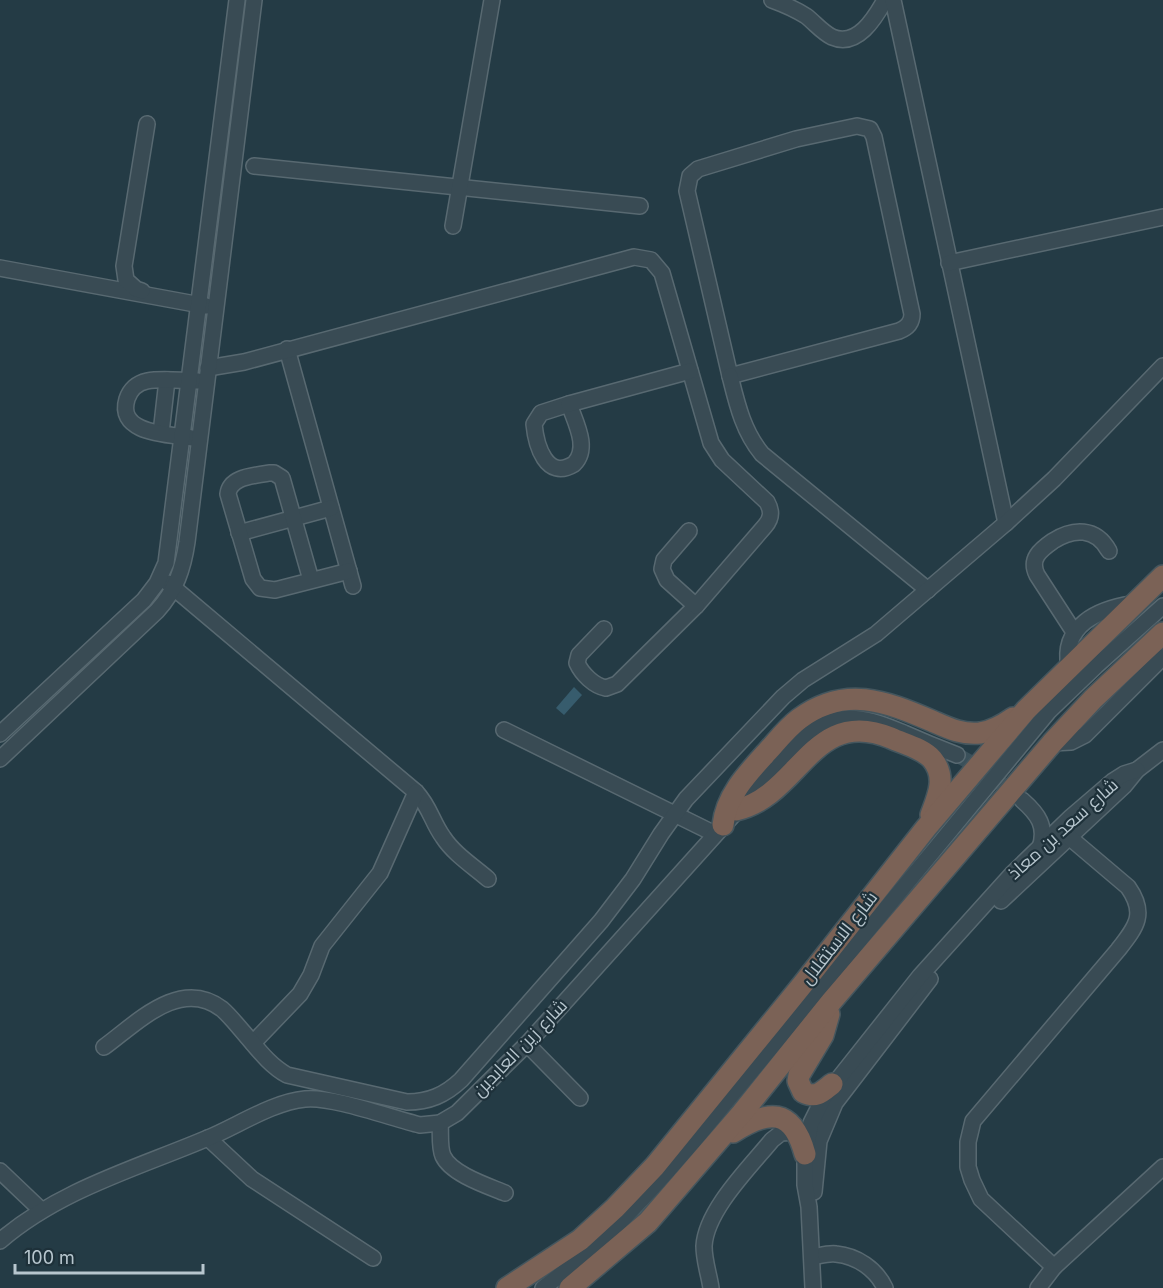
<svg xmlns="http://www.w3.org/2000/svg" width="1163" height="1288" font-family="Inter,Cairo,sans-serif">
<rect width="100%" height="100%" fill="#243b45"/>
<polygon fill="#375c6d" points="574,687 582,695 564,715 556,708"/>
<g fill="none" stroke-linecap="round" stroke-linejoin="round">
<polyline stroke="#3a505a" stroke-width="15" stroke-dasharray="15 8" stroke-linecap="butt" points="957,755 984,770 1017,796"/>
<defs>
<g id="minor">
<path d="M772,0C783,4 795,9 806,16C815,23 822,32 832,37C857,48 875,18 885,0"/>
<polyline points="893,0 1006,523"/>
<path d="M857,126L870,129L874,137L912,314C912,323 907,328 899,331L730,376L687,191L690,176L698,169L796,139Z"/>
<polyline points="254,166 640,206"/>
<polyline points="453,226 492,0"/>
<polyline points="949,263 1163,217"/>
<polyline points="0,268 206,306"/>
<polyline points="142,291 136,289 126,280 124,266 147,124"/>
<polyline points="287,349 353,586"/>
<path d="M208,368L244,362L634,257L651,260L662,273L711,443L722,460L767,502C772,511 772,518 765,526L696,606L617,684L606,688C594,686 582,674 577,663L579,655L604,629"/>
<path d="M730,376C737,404 743,431 762,454L928,590"/>
<path d="M569,404C575,422 590,448 574,464C546,481 536,445 534,424L541,413Z"/>
<polyline points="569,404 690,371"/>
<polyline points="161,433 167,380"/>
<path d="M192,438C171,434 116,435 127,399C130,390 137,383 147,381C163,378 182,381 198,381"/>
<polyline points="689,531 664,560 662,569 667,580 696,606"/>
<polyline points="239,533 331,508"/>
<path d="M311,580L282,478L274,473H269C255,476 230,476 228,494L253,579L260,588L275,590L349,571"/>
<path d="M168,583L416,792C430,807 432,822 443,837C454,854 473,866 488,879"/>
<path d="M1074,632L1037,575C1029,559 1040,550 1053,541C1073,528 1096,527 1109,551"/>
<path d="M1069,667C1061,626 1098,609 1132,604"/>
<polyline points="504,730 715,834"/>
<polyline points="0,734 144,600 157,583 166,563 237,0"/>
<polyline points="1052,743 1071,742 1085,735 1163,657"/>
<path d="M0,759L157,611C176,590 183,569 187,542L254,0"/>
<path d="M1022,800C1038,814 1047,826 1040,848"/>
<polyline points="1001,901 1124,786 1137,770 1163,750"/>
<polyline points="253,1043 300,994 311,975 322,946 380,873 416,792"/>
<polyline points="527,1044 580,1098"/>
<path d="M104,1047C137,1023 180,977 222,1009C230,1016 237,1025 244,1033C257,1048 269,1065 287,1075L407,1102C429,1102 445,1095 461,1080L601,921L633,879L661,834L686,799L783,697L803,680L876,634L1006,523L1054,479L1163,366"/>
<path d="M440,1123C441,1133 439,1147 443,1156C451,1174 488,1186 505,1193"/>
<polyline points="208,1138 252,1179 373,1258"/>
<polyline points="0,1171 41,1210"/>
<polyline points="814,1192 819,1141 835,1103 930,979"/>
<path d="M0,1241C59,1190 137,1168 208,1138C237,1126 273,1102 305,1099C332,1096 391,1118 420,1125L440,1123L457,1113L527,1044L807,733C843,709 868,718 904,733C922,741 939,748 957,755"/>
<path d="M812,1257C819,1256 828,1253 836,1254C857,1256 876,1269 885,1288"/>
<path d="M1054,1267L981,1199L972,1180L968,1167V1142L973,1121L1118,950C1136,927 1147,914 1128,887L1069,837"/>
<path d="M543,1288C604,1244 649,1193 698,1136L1049,711L1096,666L1163,606"/>
<path d="M711,1288C709,1274 704,1261 704,1246C706,1210 750,1167 772,1140L781,1133L797,1132"/>
<polyline points="813,1288 809,1207 805,1185 805,1154 811,1123 824,1097 920,976 1012,874 1071,817 1113,781 1124,774 1137,770"/>
<polyline points="1038,1288 1054,1267 1163,1167"/>
</g>
<g id="highway">
<path d="M736,810C800,796 812,705 891,738C904,744 922,748 932,759C947,777 938,796 931,815"/>
<path d="M723,825C726,796 747,774 767,752C777,741 787,728 799,719C845,685 885,701 932,721C948,728 962,735 980,733C993,731 1003,725 1013,718"/>
<path d="M829,1014L823,1035L799,1075L798,1081L803,1092C816,1099 822,1092 832,1084"/>
<path d="M733,1132C768,1110 792,1107 805,1154"/>
<polyline points="507,1288 580,1240 615,1208 655,1166 803,984 926,828 1026,710 1163,576"/>
<polyline points="570,1288 648,1222 742,1113 831,1002 1052,743 1093,699 1163,633"/>
</g>
</defs>
<use href="#minor" stroke="#586971" stroke-width="18"/>
<use href="#highway" stroke="#44565e" stroke-width="24"/>
<use href="#minor" stroke="#394b54" stroke-width="15"/>
<use href="#highway" stroke="#7b6256" stroke-width="21"/>
</g>
<g text-anchor="middle" stroke-width="4.5" stroke-linejoin="round" paint-order="stroke">
<g font-size="18" fill="#b7c6ce" stroke="#1e313a">
<text transform="translate(1063 829) rotate(-42)" y="6">شارع سعد بن معاذ</text>
<text transform="translate(839 938) rotate(-52)" y="6">شارع الاستقلال</text>
<text transform="translate(520 1048) rotate(-46)" y="6">شارع زين العابدين</text>
</g>
</g>
<path d="M15 1264v9h188v-9" fill="none" stroke="#b7c6ce" stroke-width="3"/>
<text x="24" y="1264" font-size="18" fill="#b7c6ce" stroke="#1e313a" stroke-width="4.5" paint-order="stroke">100 m</text>
</svg>
